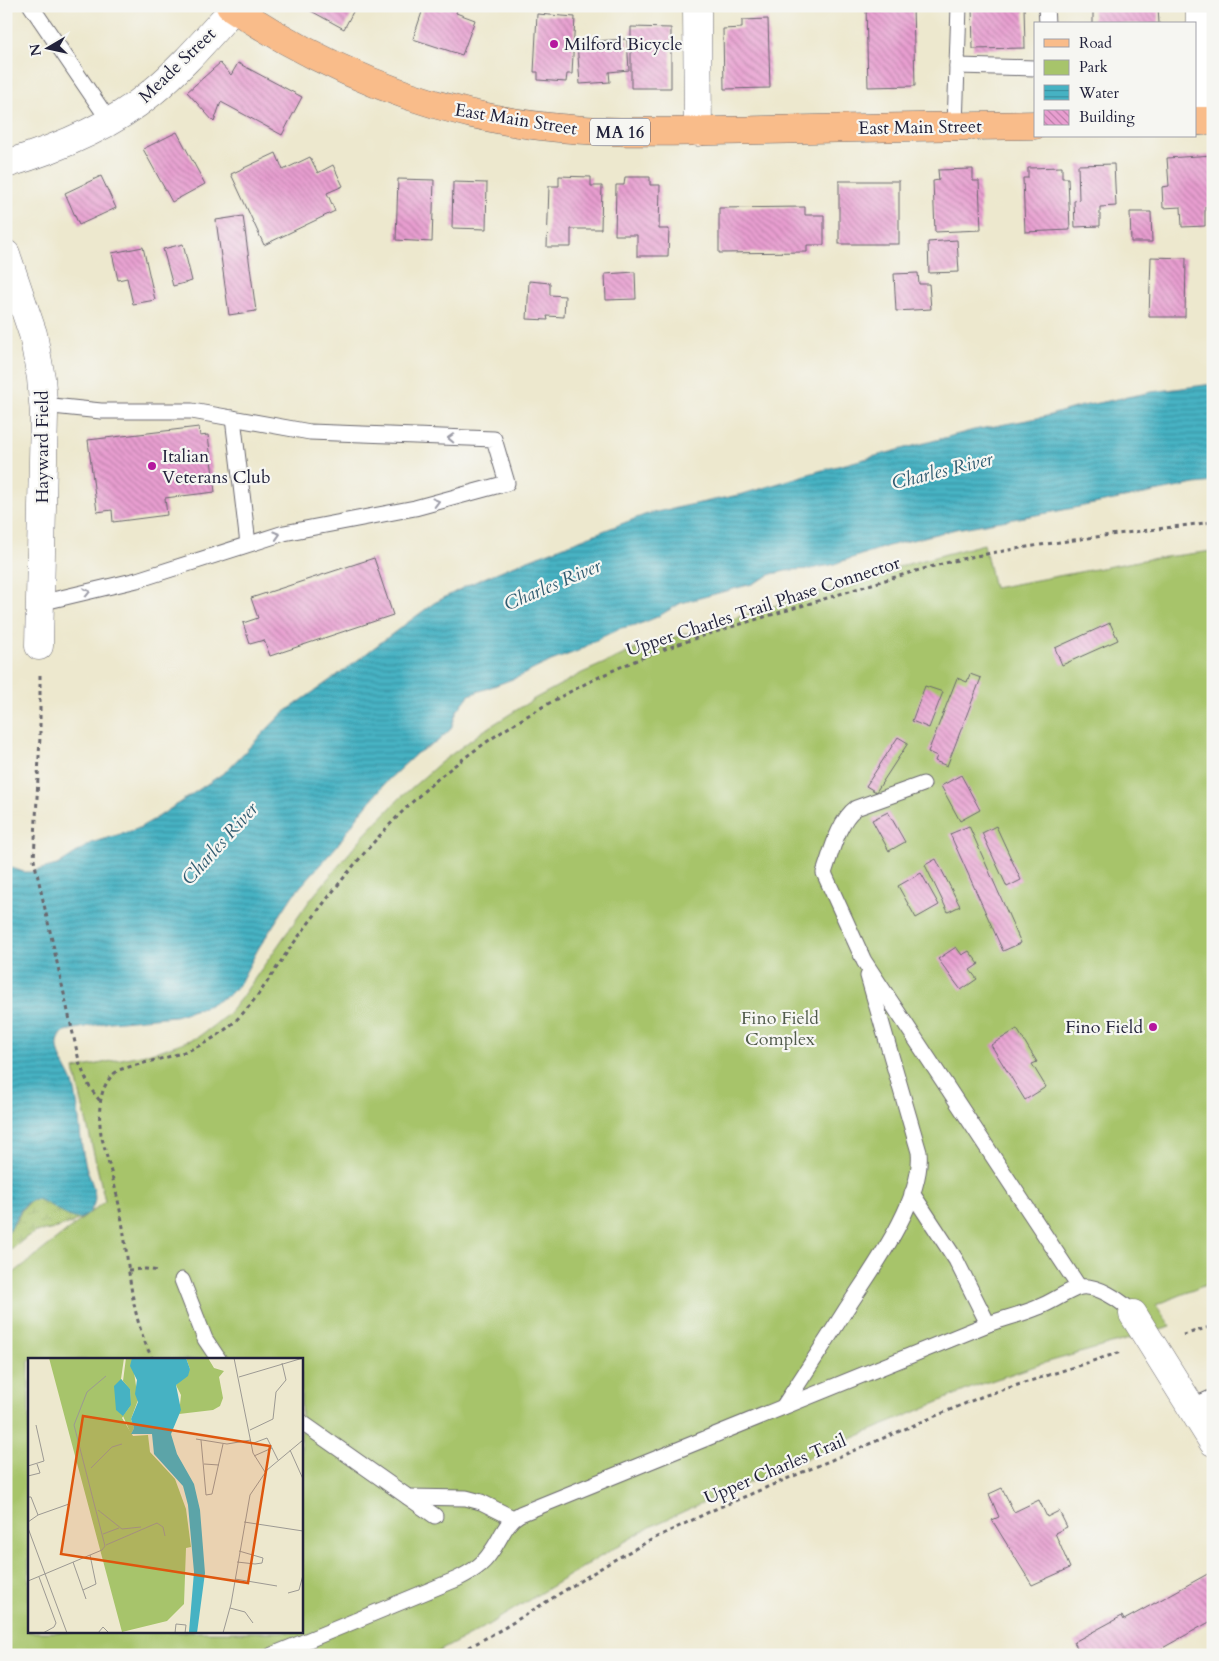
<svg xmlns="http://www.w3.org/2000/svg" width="1219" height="1661" font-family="Cardo,serif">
<defs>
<pattern id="wetland-marsh" width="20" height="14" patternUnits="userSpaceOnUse" patternTransform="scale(1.25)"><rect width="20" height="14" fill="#a7c46b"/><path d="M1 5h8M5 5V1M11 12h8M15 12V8" fill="none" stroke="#8fa85e"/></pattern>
<pattern id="water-rules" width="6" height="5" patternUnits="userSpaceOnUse" patternTransform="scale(1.25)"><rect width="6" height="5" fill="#46b2c3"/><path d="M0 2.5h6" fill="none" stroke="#3a90a0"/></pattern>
<pattern id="building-back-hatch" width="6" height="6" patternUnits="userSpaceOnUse" patternTransform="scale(1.25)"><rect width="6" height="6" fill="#e89ed0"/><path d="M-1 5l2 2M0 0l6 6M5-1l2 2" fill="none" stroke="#bc80aa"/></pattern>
</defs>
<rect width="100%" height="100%" fill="#f6f6f2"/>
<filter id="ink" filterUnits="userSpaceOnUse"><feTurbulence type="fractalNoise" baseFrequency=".02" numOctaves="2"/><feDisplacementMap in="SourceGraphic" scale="10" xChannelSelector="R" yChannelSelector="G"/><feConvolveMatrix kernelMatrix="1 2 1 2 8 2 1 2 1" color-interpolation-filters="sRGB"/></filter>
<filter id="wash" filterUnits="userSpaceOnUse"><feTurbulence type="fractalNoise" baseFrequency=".0096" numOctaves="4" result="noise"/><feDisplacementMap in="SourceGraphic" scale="20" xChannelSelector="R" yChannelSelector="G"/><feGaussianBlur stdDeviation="1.12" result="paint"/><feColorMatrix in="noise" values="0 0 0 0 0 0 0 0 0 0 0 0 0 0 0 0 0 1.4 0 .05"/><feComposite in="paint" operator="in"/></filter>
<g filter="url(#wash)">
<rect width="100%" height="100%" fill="#ede8ce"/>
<path fill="url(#wetland-marsh)" stroke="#647353" d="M33,1199C52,1199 62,1220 84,1217L70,1224L50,1230L36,1232L28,1236L6,1254V1234C17,1223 20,1207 33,1199Z"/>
<path fill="#a7c46b" stroke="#647353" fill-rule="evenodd" d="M984,544L994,588L1149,559L1213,551V1282L1156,1305L1171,1327L1041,1364L976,1386L717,1496L652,1526L626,1541L483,1628L432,1655H6V1279L105,1201L74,1069L159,1051L198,1037L213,1026L228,1014L241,998L310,900L365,834L401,797L440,763L483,731L534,699L582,673L636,649L908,564ZM29,1360H301V1632H29Z"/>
<path fill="url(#water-rules)" stroke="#346a7f" d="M1213,384V482L1195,484L1053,512L956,529L888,546L831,565L810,569L790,570L772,574L752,584L681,603L657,617L640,624L621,628L600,638L578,651L551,661L518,677L469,695L457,711L451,729L437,742L417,753L388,780L361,812L336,847L293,895L258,949L240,983L229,995L210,1005L175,1016L110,1022L65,1031C60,1035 57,1041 58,1048C59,1059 69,1072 73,1083C81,1110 78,1139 86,1166C89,1179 99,1193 93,1206C78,1240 48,1193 31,1200C19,1206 15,1225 6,1234V866L24,872H30L57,865L91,843L137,829L158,817L225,772L282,714L346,669L384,640L434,603L470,584L505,569L647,514L743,494L819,471L974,430L1043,417L1078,407L1152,392Z"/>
<g id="blocks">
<g fill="url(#building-back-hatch)">
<polygon points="302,6 356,6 344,29"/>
<polygon points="424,6 432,6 442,10 443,6 458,6 456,13 475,20 462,55 413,39"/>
<polygon points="866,6 913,6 915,86 868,87"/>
<polygon points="984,6 1024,6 1025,48 973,49 972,8 984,8"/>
<polygon points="1093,6 1158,6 1159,24 1093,24"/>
<polygon points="537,14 575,17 572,74 567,74 566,82 538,80 538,72 534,72"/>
<polygon points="768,19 770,88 724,89 723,29 742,28 742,20"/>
<polygon points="631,27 671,28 671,88 631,88"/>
<polygon points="627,39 629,70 609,72 610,82 580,84 577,42"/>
<polygon points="220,63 231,75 238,63 302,97 282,135 221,102 214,122 187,92"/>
<polygon points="177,132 205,184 172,202 143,149"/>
<polygon points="276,153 283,170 310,157 318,173 333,165 343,186 327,193 335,211 264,245 231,174"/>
<polygon points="1213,155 1213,207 1205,207 1205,226 1182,227 1181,207 1163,208 1162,187 1169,186 1167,158"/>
<polygon points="1114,164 1116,206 1100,207 1100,226 1075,227 1074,201 1079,200 1078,165"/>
<polygon points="1062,167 1062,178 1068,178 1070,230 1025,232 1023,178 1028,178 1028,168"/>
<polygon points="973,169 973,181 979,181 981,230 935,232 933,181 939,180 938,170"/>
<polygon points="101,176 116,208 79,225 65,193"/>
<polygon points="559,176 591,177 591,186 602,186 601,229 571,229 571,247 547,247 549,186 559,186"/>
<polygon points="625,177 650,177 650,185 660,185 659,229 669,229 668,256 637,256 637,235 615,235 616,185 624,185"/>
<polygon points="398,179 434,180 432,242 396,240"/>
<rect x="839" y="181" width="60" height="63"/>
<polygon points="453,182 487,183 486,229 452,228"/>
<polygon points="805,207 805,215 824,215 824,245 807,245 807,252 719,253 719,208"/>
<polygon points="1130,212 1151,212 1152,242 1131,242"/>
<polygon points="243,216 256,311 229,315 216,220"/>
<polygon points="957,240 959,272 929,273 928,242"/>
<polygon points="183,244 192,281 173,286 163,249"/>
<polygon points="143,247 155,300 133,304 127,278 118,280 112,253"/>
<polygon points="1151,257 1186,258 1185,317 1149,317"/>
<polygon points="635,272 636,299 606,300 605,274"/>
<polygon points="918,273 919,284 929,284 931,309 896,311 894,274"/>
<polygon points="529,281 550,283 550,295 565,296 564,317 547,316 548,320 527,319"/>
<polygon points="199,427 200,436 208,435 215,492 165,498 167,515 113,522 112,510 97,512 88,440"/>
<polygon points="374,558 393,615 270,656 264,640 250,644 243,623 258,618 251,598"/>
<polygon points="1110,623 1118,640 1062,665 1055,648"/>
<polygon points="970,674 981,678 947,766 935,761 937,756 928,752 957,678 967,682"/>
<polygon points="925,686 943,692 929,728 912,721"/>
<polygon points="898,737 908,743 876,792 866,786"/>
<polygon points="961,775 980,810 960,821 941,786"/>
<polygon points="888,812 905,842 889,851 872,820"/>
<polygon points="969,826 1021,943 1003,951 950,834"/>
<polygon points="996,826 1021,880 1007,887 982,833"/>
<polygon points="936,859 960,906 948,912 925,865"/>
<polygon points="921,873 939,905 916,918 898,886"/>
<polygon points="956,947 962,955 969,951 979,964 970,970 977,979 961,990 938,959"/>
<polygon points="1017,1029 1037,1062 1032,1064 1046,1087 1025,1100 991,1045"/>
<polygon points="1002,1488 1014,1512 1039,1500 1047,1517 1059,1511 1067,1527 1055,1533 1070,1568 1032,1585 992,1520 999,1517 989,1494"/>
<polygon points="1213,1571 1213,1620 1150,1655 1081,1655 1074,1642 1122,1616 1124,1620"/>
</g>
</g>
</g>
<g filter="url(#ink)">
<use href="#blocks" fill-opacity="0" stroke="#69676e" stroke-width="1"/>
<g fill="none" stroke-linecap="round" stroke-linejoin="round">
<defs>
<g id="service">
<polyline points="31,6 110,122"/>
<polyline points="1046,6 1047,24"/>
<polyline points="957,66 1035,68"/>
<polyline points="955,126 959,6"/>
<polyline points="233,418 248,544"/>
<polyline points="40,603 137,580 284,533 415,508 507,483 494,439 310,432 192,411 101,411 43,405"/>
<path d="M923,784L856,808C839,820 831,853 824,873L864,961L1079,1287"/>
<polyline points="912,1193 956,1260 988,1324"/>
<polyline points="182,1280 205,1339 219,1360"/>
<path d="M783,1407C804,1375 825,1343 845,1311C871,1271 924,1200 919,1152L868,976"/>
<polyline points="1191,1407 1213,1397"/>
<polyline points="301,1422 435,1516"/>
<polyline points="408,1497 466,1498 481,1502 513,1518"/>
<path d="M272,1655L457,1579C471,1572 483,1565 491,1552C501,1539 505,1522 520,1514L988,1324C1005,1318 1023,1314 1039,1307C1052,1302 1064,1293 1077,1288C1094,1282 1123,1301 1133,1314"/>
</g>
<g id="minor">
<polyline points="697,6 698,132"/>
<polyline points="1199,121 1200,6"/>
<path d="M6,164C56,149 110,127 150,94C181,69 207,38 233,9"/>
<polyline points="6,254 33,334 41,378 44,414 39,646"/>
<polyline points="1133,1314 1213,1442"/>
</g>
<g id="primary">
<path d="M230,6C313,61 403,102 501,120C588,136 676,132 764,130C854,128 945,126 1035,125"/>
<polyline points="1195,121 1213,121"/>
</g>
</defs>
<use href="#service" stroke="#69676e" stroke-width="17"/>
<use href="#minor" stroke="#69676e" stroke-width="29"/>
<use href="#primary" stroke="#69676e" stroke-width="29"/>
<g stroke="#69676e" stroke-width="3" stroke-dasharray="4 4" stroke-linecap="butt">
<polyline points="40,675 40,736 34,860 80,1065 90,1088 100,1101"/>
<polyline points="128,1270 146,1269 159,1271"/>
<polyline points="1183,1335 1213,1326"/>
<path d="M153,1360C128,1312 130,1261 120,1210C115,1184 107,1159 101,1134C98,1112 98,1083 119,1070C149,1060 182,1057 210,1040C252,1015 268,977 296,940C339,882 384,824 440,777C495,732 560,694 625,665C678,642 734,626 788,610C848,592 906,572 966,558C1000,551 1033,546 1067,541C1116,534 1164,528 1213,522"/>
<polyline points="455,1655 504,1628 614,1560 653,1539 713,1510 983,1396 1121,1352"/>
</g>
<use href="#service" stroke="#fff" stroke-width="15"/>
<use href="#minor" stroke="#fff" stroke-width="28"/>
<use href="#primary" stroke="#f9bc8a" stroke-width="28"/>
</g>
<defs><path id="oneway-chevron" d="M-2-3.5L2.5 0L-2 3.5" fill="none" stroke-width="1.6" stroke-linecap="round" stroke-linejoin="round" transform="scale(1.25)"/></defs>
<g stroke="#9c9ca7">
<use href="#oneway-chevron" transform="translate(451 438) rotate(-178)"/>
<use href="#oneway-chevron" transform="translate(436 502) rotate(-15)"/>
<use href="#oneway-chevron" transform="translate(277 535) rotate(-17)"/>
<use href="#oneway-chevron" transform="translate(87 592) rotate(-13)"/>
</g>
</g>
<g fill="#b5179e" stroke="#f6f6f2" stroke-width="2">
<circle cx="554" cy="44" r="5"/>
<circle cx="152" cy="466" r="5"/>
<circle cx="1153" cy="1027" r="5"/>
</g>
<g text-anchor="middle" stroke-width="4.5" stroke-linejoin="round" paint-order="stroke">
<rect fill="#f6f6f2" stroke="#626272" stroke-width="1" x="590" y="118.5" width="60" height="27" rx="4"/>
<g font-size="16" font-weight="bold" fill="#22223b">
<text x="620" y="138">MA 16</text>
</g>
<g font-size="18" fill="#22223b" stroke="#f6f6f2" text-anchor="start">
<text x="564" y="50">Milford Bicycle</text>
<text x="162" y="462">Italian<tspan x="162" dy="21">Veterans Club</tspan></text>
<text x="1143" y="1033" text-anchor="end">Fino Field</text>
</g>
<g font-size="18" fill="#22223b" stroke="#f6f6f2">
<text transform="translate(177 65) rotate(-44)" y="6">Meade Street</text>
<text transform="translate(516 119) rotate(9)" y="6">East Main Street</text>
<text transform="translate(920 127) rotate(-1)" y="6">East Main Street</text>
<text transform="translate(42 447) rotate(-90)" y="6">Hayward Field</text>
<text transform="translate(763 606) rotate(-18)" y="6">Upper Charles Trail Phase Connector</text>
<text transform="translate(775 1469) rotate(-23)" y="6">Upper Charles Trail</text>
</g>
<g font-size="18" fill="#515b4c" stroke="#f6f6f2">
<text x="780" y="1024">Fino Field<tspan x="780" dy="21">Complex</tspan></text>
</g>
<g font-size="19" font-style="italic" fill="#305c71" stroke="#f6f6f2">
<text transform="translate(942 470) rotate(-14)" y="7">Charles River</text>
<text transform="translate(552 584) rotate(-23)" y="7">Charles River</text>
<text transform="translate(219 843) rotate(-48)" y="7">Charles River</text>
</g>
</g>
<g transform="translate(28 1358)">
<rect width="275" height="275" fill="#ede8ce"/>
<path d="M98,0H104L110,42L103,61L106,70L103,76L95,58L103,47L102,31L95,23ZM158,0H180L186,10L196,13L191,19L195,40L192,48L185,52L151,56L153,37L148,27L162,11Z" fill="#a7c46b"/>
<path d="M21,0H96L93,21L102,31L103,47L94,60L105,78L120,77L122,94L147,121L158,151L163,189L158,190L156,246L139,263L94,274Z" fill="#a7c46b"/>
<path d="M104,0H158L162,11L160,18L148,27L153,52L143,76L149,96L166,126L172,152L177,215L169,275L161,274L166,214L160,147L155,128L126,96L124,76H103L106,70L103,61L110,44L107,36L109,22L102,8ZM93,21L102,31L103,47L95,58L88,52L86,28Z" fill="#46b2c3"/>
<path fill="none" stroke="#9c9993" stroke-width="1" d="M206,0L225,95L237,114M211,19L275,0M222,72L245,61L248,34L258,22L254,5M168,81L199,86L223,82M173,82L178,137L184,136L195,86M223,86L239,80L250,102M262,92L275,121M226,98L244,90M176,106L191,107M0,108L16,103L8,67M63,110L84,89L94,86M0,118L12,115L9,106M0,139H3L10,157L0,164M70,152L94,171L113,169M10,157L41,146M216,164L275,173M0,170L39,275M75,176L91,170M78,187L129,165L135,169L137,178M45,204L58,241M209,204L227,206L234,205L235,200L211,193M11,219L28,265L26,269L15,275M207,221L249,228M0,223L74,192L77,188L46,67L59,34L78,18M55,232L68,226L62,197M260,235L271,232L275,217M202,250L217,254L225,265M70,275L75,269L81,275M147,275L148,266L158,267L157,275M195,275L203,246L222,137L239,112L275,82"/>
<path fill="#de560e" fill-opacity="0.15" stroke="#de560e" stroke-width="2.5" d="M55,58L242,88L220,225L33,196Z"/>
<rect width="275" height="275" fill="none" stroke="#22223b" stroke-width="2.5"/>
</g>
<rect width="1219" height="1661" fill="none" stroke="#f6f6f2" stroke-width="25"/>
<rect x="1034" y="22" width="162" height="115" fill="#f6f6f2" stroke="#a1a1a9"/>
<rect x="1044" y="39" width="25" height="8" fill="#f9bc8a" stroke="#a1a1a9"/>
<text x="1079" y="48" font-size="15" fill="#22223b">Road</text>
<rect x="1044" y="60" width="25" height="15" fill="#a7c46b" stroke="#a1a1a9"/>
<text x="1079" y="72" font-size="15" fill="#22223b">Park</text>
<rect x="1044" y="85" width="25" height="15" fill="url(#water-rules)" stroke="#a1a1a9"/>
<text x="1079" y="98" font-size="15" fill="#22223b">Water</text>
<rect x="1044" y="110" width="25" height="15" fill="url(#building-back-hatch)" stroke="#a1a1a9"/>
<text x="1079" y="122" font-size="15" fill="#22223b">Building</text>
<g transform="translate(48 48) rotate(261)" stroke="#f6f6f2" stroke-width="4" paint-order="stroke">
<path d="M0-4L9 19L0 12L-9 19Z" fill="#22223b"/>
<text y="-8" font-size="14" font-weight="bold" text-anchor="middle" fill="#22223b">N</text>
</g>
</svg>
